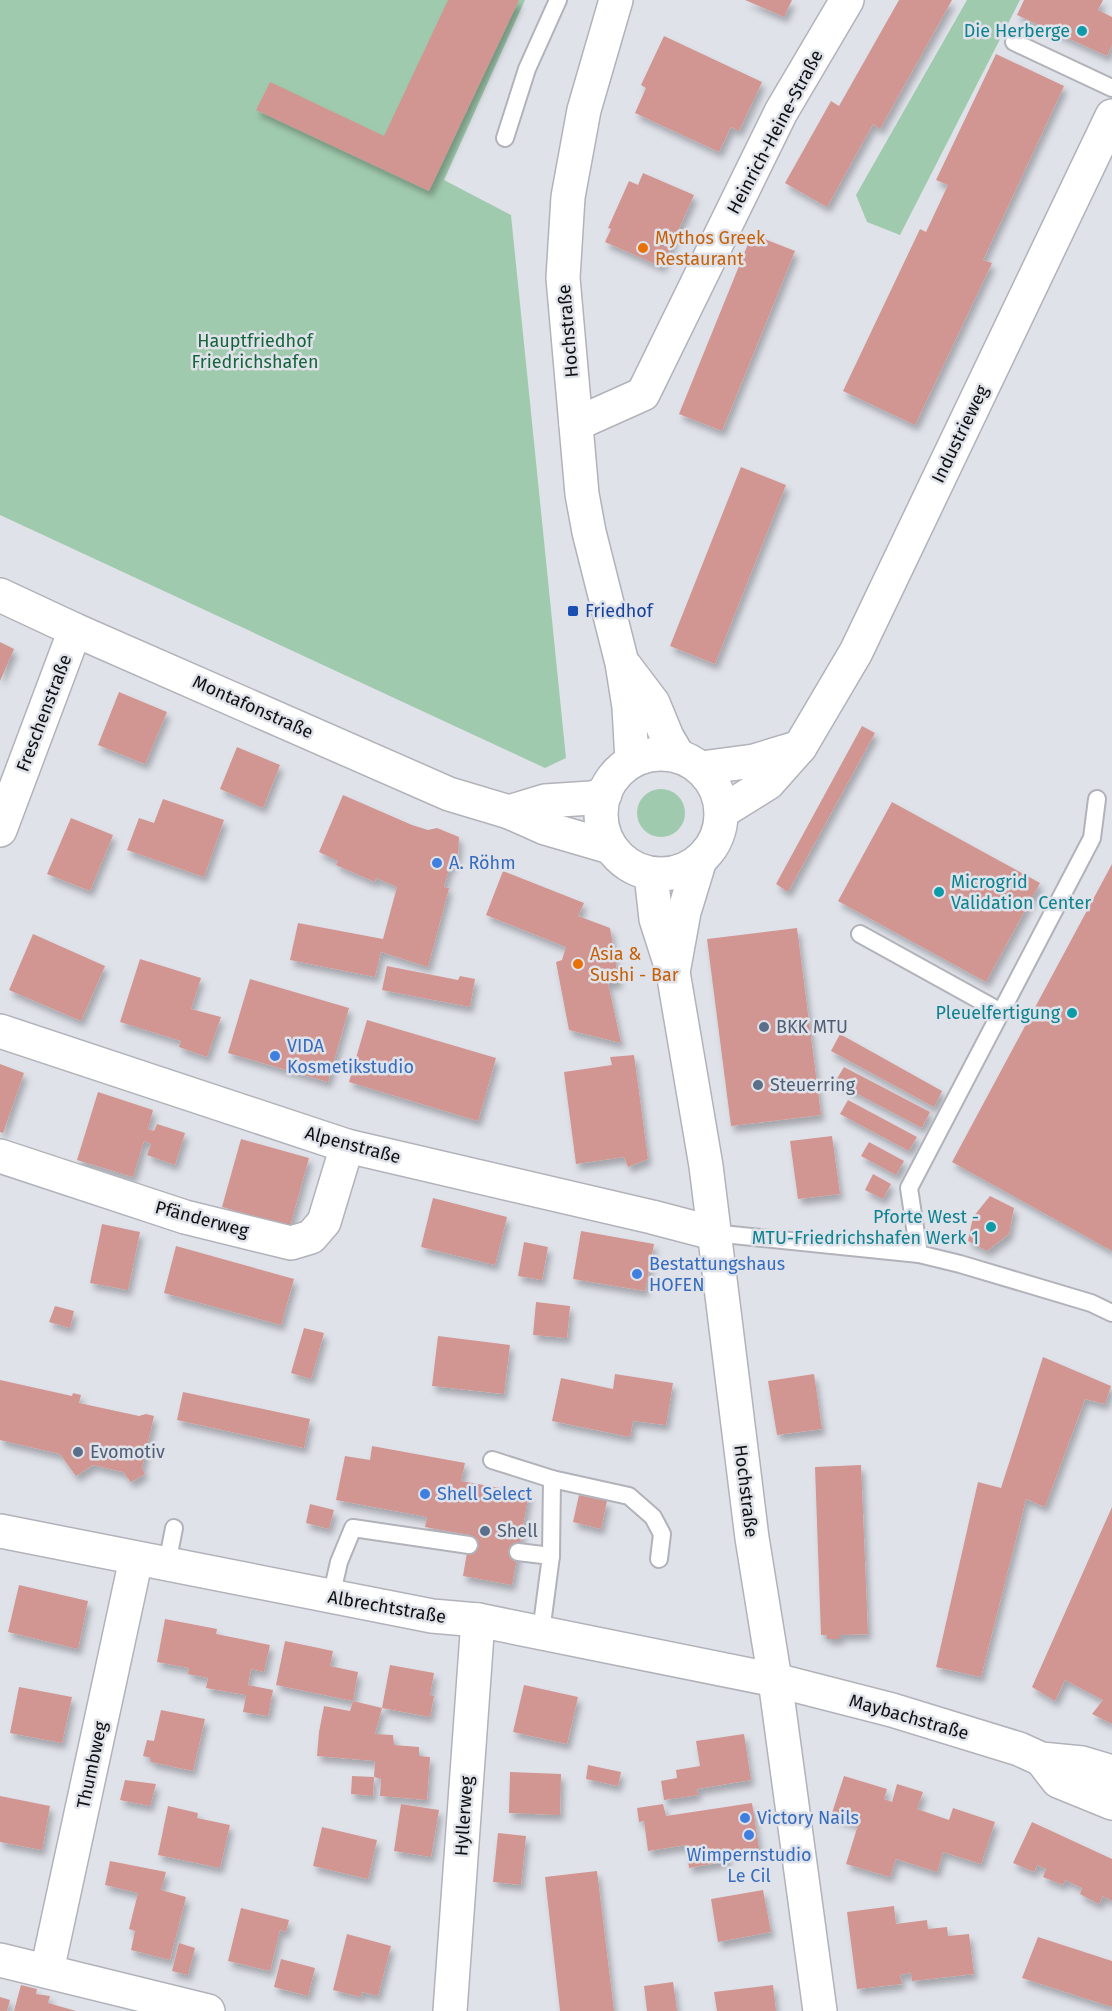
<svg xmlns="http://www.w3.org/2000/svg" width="1112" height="2011" font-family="'Fira Sans',sans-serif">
<defs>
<filter id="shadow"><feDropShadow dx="3.5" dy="6" stdDeviation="3" flood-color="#0004"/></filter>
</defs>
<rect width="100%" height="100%" fill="#e0e2ea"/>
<g fill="#a0caad">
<polygon points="0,0 525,0 444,180 511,215 566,758 545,768 0,515"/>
<polygon points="967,0 1020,0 900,235 867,222 856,195"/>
<circle cx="661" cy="813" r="24"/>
</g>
<g fill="#d29692" filter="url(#shadow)">
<polygon points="448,0 519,0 429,191 256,110 270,82 384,136"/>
<polygon points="745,0 792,0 784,17"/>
<polygon points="899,0 952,0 880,129 873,124 827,207 785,183 831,101 839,106"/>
<polygon points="1024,0 1103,0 1098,10 1112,17 1112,45 1107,56 1017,15"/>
<polygon points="664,36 762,82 739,131 731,127 719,152 635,113 646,88 641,85"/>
<polygon points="996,54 1064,86 983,260 992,263 915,425 843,391 920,229 926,232 948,185 936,180"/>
<polygon points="643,173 694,195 662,267 605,242 611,229 608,228 629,181 638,185"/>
<polygon points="752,234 795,251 722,431 679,414"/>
<polygon points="741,467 786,485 715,664 670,646"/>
<polygon points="0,642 14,649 0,681"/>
<polygon points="119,692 167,712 145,764 98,745"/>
<polygon points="862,726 875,733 788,892 776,884"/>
<polygon points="237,747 280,765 263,808 220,789"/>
<polygon points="343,795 412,825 428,830 437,828 459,837 458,855 449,869 444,887 449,888 428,967 381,952 375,977 290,960 298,923 383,939 397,887 376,878 375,882 336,865 338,861 319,852"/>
<polygon points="163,799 224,820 204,877 127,850 139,818 154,823"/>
<polygon points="892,802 1040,883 986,982 838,901"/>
<polygon points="71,818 113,835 90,891 47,874"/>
<polygon points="1112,864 1112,1251 952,1162"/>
<polygon points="503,871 584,903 578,916 610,928 619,983 608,983 621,1043 569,1030 556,962 562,960 566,947 486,915"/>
<polygon points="797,928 821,1115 731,1126 707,939"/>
<polygon points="33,934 105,966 81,1021 9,990"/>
<polygon points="140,959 201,978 191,1009 221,1017 207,1057 179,1047 181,1041 120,1022"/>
<polygon points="387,966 458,980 460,976 475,979 470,1007 382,990"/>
<polygon points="250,979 349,1008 328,1082 228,1053"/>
<polygon points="367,1020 496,1058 478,1121 349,1082"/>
<polygon points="840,1034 942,1091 934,1107 831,1051"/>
<polygon points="634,1055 648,1159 628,1167 624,1157 576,1164 564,1072 612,1065 610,1057"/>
<polygon points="0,1064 24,1073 3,1133 0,1132"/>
<polygon points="844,1067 930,1112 922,1128 835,1082"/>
<polygon points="98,1092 153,1110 148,1129 154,1131 157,1124 185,1133 175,1165 147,1155 151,1144 144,1141 133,1177 77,1160"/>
<polygon points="848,1100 917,1137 909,1151 840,1114"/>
<polygon points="832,1136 840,1194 798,1199 790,1141"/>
<polygon points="241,1139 309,1158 290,1226 222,1207"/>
<polygon points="869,1142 904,1161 896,1175 861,1156"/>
<polygon points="873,1174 891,1184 883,1199 865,1190"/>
<polygon points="990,1196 1014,1208 1009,1234 987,1251 968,1241 973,1217"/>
<polygon points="433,1198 507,1217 495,1265 421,1247"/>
<polygon points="102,1224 140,1232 128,1290 90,1283"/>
<polygon points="581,1231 654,1244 645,1291 573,1279"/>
<polygon points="524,1242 548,1247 542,1280 518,1276"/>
<polygon points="176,1246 294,1279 281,1325 164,1293"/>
<polygon points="536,1302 570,1306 567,1338 533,1335"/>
<polygon points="55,1306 74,1311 70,1328 49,1322"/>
<polygon points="304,1328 324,1333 311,1379 291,1373"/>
<polygon points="438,1336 510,1345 504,1394 432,1386"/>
<polygon points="1043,1357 1111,1386 1105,1404 1085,1399 1045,1507 1026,1499 981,1677 936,1667 978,1482 1001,1488"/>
<polygon points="615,1374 673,1383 666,1425 633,1421 630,1437 552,1421 561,1378 613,1389"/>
<polygon points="814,1374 822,1429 777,1435 768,1381"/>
<polygon points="0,1380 72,1396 73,1393 81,1395 79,1403 139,1416 146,1414 154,1416 142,1468 145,1474 131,1482 123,1472 93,1465 76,1476 60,1454 0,1440"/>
<polygon points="183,1392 310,1419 304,1448 177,1420"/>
<polygon points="372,1446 465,1463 461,1481 529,1493 512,1585 463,1576 470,1535 425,1527 427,1517 336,1500 345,1456 370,1460"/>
<polygon points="861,1465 868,1634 840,1635 840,1639 827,1639 827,1635 821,1635 815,1467"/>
<polygon points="579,1495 607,1501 601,1529 573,1522"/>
<polygon points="310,1504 334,1510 329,1529 306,1523"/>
<polygon points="1112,1507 1112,1724 1092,1714 1103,1700 1065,1680 1055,1701 1032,1687"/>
<polygon points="19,1585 88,1601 78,1649 8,1632"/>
<polygon points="165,1619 217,1629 216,1634 270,1645 264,1672 251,1669 248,1685 273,1690 268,1716 243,1712 246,1695 206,1688 208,1678 188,1674 189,1668 157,1662"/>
<polygon points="285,1641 333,1651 330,1666 358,1672 353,1701 276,1685"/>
<polygon points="390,1665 434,1673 430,1695 434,1696 430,1717 382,1708"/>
<polygon points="524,1685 578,1697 567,1744 513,1732"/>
<polygon points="19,1687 72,1697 62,1743 10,1733"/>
<polygon points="353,1701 382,1708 375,1734 393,1735 394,1745 419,1747 419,1756 430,1757 427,1800 380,1796 381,1779 374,1777 375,1761 317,1756 319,1732 324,1706 350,1711"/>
<polygon points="161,1710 205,1719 193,1771 151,1762 151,1758 143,1756 147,1740 154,1741"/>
<polygon points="744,1734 751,1780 697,1789 698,1795 664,1800 661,1781 677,1778 676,1770 700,1766 696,1741"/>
<polygon points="588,1765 621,1772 618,1786 586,1779"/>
<polygon points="510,1772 561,1774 560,1815 509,1813"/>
<polygon points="352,1776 374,1777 373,1796 351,1794"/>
<polygon points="844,1776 887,1789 884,1799 892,1802 897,1784 923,1792 917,1809 949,1820 953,1808 995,1822 981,1864 943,1852 937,1872 896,1859 890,1877 846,1864 858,1825 831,1816"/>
<polygon points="125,1780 156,1784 150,1806 120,1800"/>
<polygon points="0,1796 50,1806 42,1850 0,1842"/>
<polygon points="752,1803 759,1848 727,1853 728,1861 689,1868 686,1845 648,1851 644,1821 639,1822 637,1808 663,1804 666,1816"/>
<polygon points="401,1804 439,1810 431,1857 394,1851"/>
<polygon points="168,1806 198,1813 197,1818 230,1825 220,1868 158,1855"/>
<polygon points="1032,1822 1112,1859 1112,1901 1103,1896 1099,1904 1080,1894 1082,1888 1065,1880 1063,1885 1043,1877 1046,1869 1037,1865 1034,1872 1013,1863"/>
<polygon points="322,1827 377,1840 368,1879 313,1866"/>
<polygon points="498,1833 526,1836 521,1885 493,1882"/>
<polygon points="110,1861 166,1872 161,1890 186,1897 170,1960 131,1950 135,1931 129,1929 138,1893 105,1885"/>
<polygon points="597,1871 614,2011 560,2011 545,1877"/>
<polygon points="763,1890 771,1932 718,1942 711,1899"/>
<polygon points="894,1906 896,1924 927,1920 928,1929 947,1927 948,1936 969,1934 974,1974 912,1981 911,1973 900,1975 902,1984 857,1989 847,1912"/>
<polygon points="241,1908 289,1920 286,1932 280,1930 270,1971 228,1961"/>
<polygon points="347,1934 391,1946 378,1996 362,1992 361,1997 333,1990"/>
<polygon points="1038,1937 1112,1961 1112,2007 1022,1978"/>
<polygon points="179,1943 195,1948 188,1975 172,1971"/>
<polygon points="281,1959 315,1968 308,1996 274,1987"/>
<polygon points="673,1982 677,2011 647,2011 644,1986"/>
<polygon points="21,1985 37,1989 36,1994 50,1996 48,2003 76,2011 14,2011"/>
<polygon points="773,1985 776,2011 717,2011 714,1992"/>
<polygon points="0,1997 10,2000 7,2011 0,2011"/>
</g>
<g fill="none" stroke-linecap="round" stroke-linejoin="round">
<defs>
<g id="lane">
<polyline points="1014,42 1112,88"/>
<polyline points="505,138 527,69 558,0"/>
<polyline points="860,934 1001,1012"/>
<polyline points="713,1233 919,1254 960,1264 1091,1303 1112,1313"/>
<polyline points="919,1254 909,1188 1092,838 1097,799"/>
<polyline points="492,1460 552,1479 551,1556"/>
<polyline points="552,1479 629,1496 653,1517 662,1534 659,1559"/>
<polyline points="518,1552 551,1556 541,1632"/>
<polyline points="167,1564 174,1528"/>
<polyline points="331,1597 339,1562 353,1528 469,1545"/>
</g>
<g id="street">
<polyline points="576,424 643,394 781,112 847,0"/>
<polyline points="0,595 75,630 449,794 509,812 545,828 610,847"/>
<polyline points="701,768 754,761 800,747"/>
<polyline points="723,811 768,783 800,747 856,652 1112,116"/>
<polyline points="509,812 545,801 591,798 605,794"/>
<polyline points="0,830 75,630"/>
<polyline points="0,1031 347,1146 652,1217 713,1233"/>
<polyline points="0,1156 185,1217 291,1243 311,1237 324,1222 347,1146"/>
<polyline points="0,1960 208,2011"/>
<polyline points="47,1971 136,1559"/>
<polyline points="450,2011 478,1620"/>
</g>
<g id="secondary">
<polyline points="616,0 584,110 568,197 563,278 582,494 589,532 622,663 629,707 632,761"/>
<polyline points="625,666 653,703 667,737 677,754"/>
<circle cx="661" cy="814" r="60"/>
<polyline points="651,874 656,919 673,972 706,1166 752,1538 775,1680 820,2011"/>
<polyline points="674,967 684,912 699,863"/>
<polyline points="0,1531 432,1616 478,1620 775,1680 892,1710 1019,1749 1041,1759 1082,1763 1112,1772"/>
<polyline points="1041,1759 1058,1781 1112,1803"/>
</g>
</defs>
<use href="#lane" stroke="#b1b2ba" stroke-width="20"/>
<use href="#street" stroke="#b1b2ba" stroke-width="36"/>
<use href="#secondary" stroke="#b1b2ba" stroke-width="36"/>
<use href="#lane" stroke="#fff" stroke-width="16"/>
<use href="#street" stroke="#fff" stroke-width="33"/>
<use href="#secondary" stroke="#fff" stroke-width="33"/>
</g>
<g fill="#0f9aa8" stroke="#e0e2ea" stroke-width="2">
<circle cx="1082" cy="31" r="6"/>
<circle cx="939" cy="892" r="6"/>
<circle cx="1072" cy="1013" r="6"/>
<circle cx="991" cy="1227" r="6"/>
</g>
<g fill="#e8710a" stroke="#e0e2ea" stroke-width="2">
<circle cx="643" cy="248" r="6"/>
<circle cx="578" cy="964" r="6"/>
</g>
<rect fill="#1a4fb4" stroke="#e0e2ea" stroke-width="2" x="567" y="605" width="12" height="12" rx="3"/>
<g fill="#3f7fe0" stroke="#e0e2ea" stroke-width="2">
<circle cx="437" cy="863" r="6"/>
<circle cx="275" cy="1056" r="6"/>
<circle cx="637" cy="1274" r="6"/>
<circle cx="425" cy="1494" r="6"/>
<circle cx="745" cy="1818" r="6"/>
<circle cx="749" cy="1835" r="6"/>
</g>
<g fill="#5c6f8a" stroke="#e0e2ea" stroke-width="2">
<circle cx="764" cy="1027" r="6"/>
<circle cx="758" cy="1085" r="6"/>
<circle cx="78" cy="1452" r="6"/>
<circle cx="485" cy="1531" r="6"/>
</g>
<g text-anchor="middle" stroke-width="5" stroke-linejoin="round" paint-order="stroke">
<g font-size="18" fill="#0d838f" stroke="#e0e2ea" text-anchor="end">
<text x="1070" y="37">Die Herberge</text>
<text x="951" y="888" text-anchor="start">Microgrid<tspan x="951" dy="21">Validation Center</tspan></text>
<text x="1060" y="1019">Pleuelfertigung</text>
<text x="979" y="1223">Pforte West -<tspan x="979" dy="21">MTU-Friedrichshafen Werk 1</tspan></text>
</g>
<g font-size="18" fill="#0f1012" stroke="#e0e2ea">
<text transform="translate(775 132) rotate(-62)" y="6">Heinrich-Heine-Straße</text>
<text transform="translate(568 331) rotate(-95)" y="6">Hochstraße</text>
<text transform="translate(960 434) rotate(-64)" y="6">Industrieweg</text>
<text transform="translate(253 707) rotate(24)" y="6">Montafonstraße</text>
<text transform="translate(44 713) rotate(-69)" y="6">Freschenstraße</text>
<text transform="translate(353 1145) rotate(15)" y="6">Alpenstraße</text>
<text transform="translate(202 1219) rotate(15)" y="6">Pfänderweg</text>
<text transform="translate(746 1491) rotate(83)" y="6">Hochstraße</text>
<text transform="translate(387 1607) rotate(10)" y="6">Albrechtstraße</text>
<text transform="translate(909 1717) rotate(16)" y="6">Maybachstraße</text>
<text transform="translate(92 1765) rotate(-78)" y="6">Thumbweg</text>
<text transform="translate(464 1816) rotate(-86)" y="6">Hyllerweg</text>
</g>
<g font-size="18" fill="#c56008" stroke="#e0e2ea" text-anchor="start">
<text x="655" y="244">Mythos Greek<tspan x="655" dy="21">Restaurant</tspan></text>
<text x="590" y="960">Asia &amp;<tspan x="590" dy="21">Sushi - Bar</tspan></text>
</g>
<g font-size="18" fill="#15653b" stroke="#e0e2ea">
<text x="255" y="347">Hauptfriedhof<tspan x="255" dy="21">Friedrichshafen</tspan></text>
</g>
<g font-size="18" fill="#164399" stroke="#e0e2ea" text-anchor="start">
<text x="585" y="617">Friedhof</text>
</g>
<g font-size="18" fill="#366cbe" stroke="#e0e2ea" text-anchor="start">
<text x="449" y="869">A. Röhm</text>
<text x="287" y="1052">VIDA<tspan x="287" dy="21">Kosmetikstudio</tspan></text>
<text x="649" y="1270">Bestattungshaus<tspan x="649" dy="21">HOFEN</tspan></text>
<text x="437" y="1500">Shell Select</text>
<text x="757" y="1824">Victory Nails</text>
<text x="749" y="1861" text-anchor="middle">Wimpernstudio<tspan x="749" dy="21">Le Cil</tspan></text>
</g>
<g font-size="18" fill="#4e5e75" stroke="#e0e2ea" text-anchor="start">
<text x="776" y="1033">BKK MTU</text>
<text x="770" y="1091">Steuerring</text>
<text x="90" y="1458">Evomotiv</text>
<text x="497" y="1537">Shell</text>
</g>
</g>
</svg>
